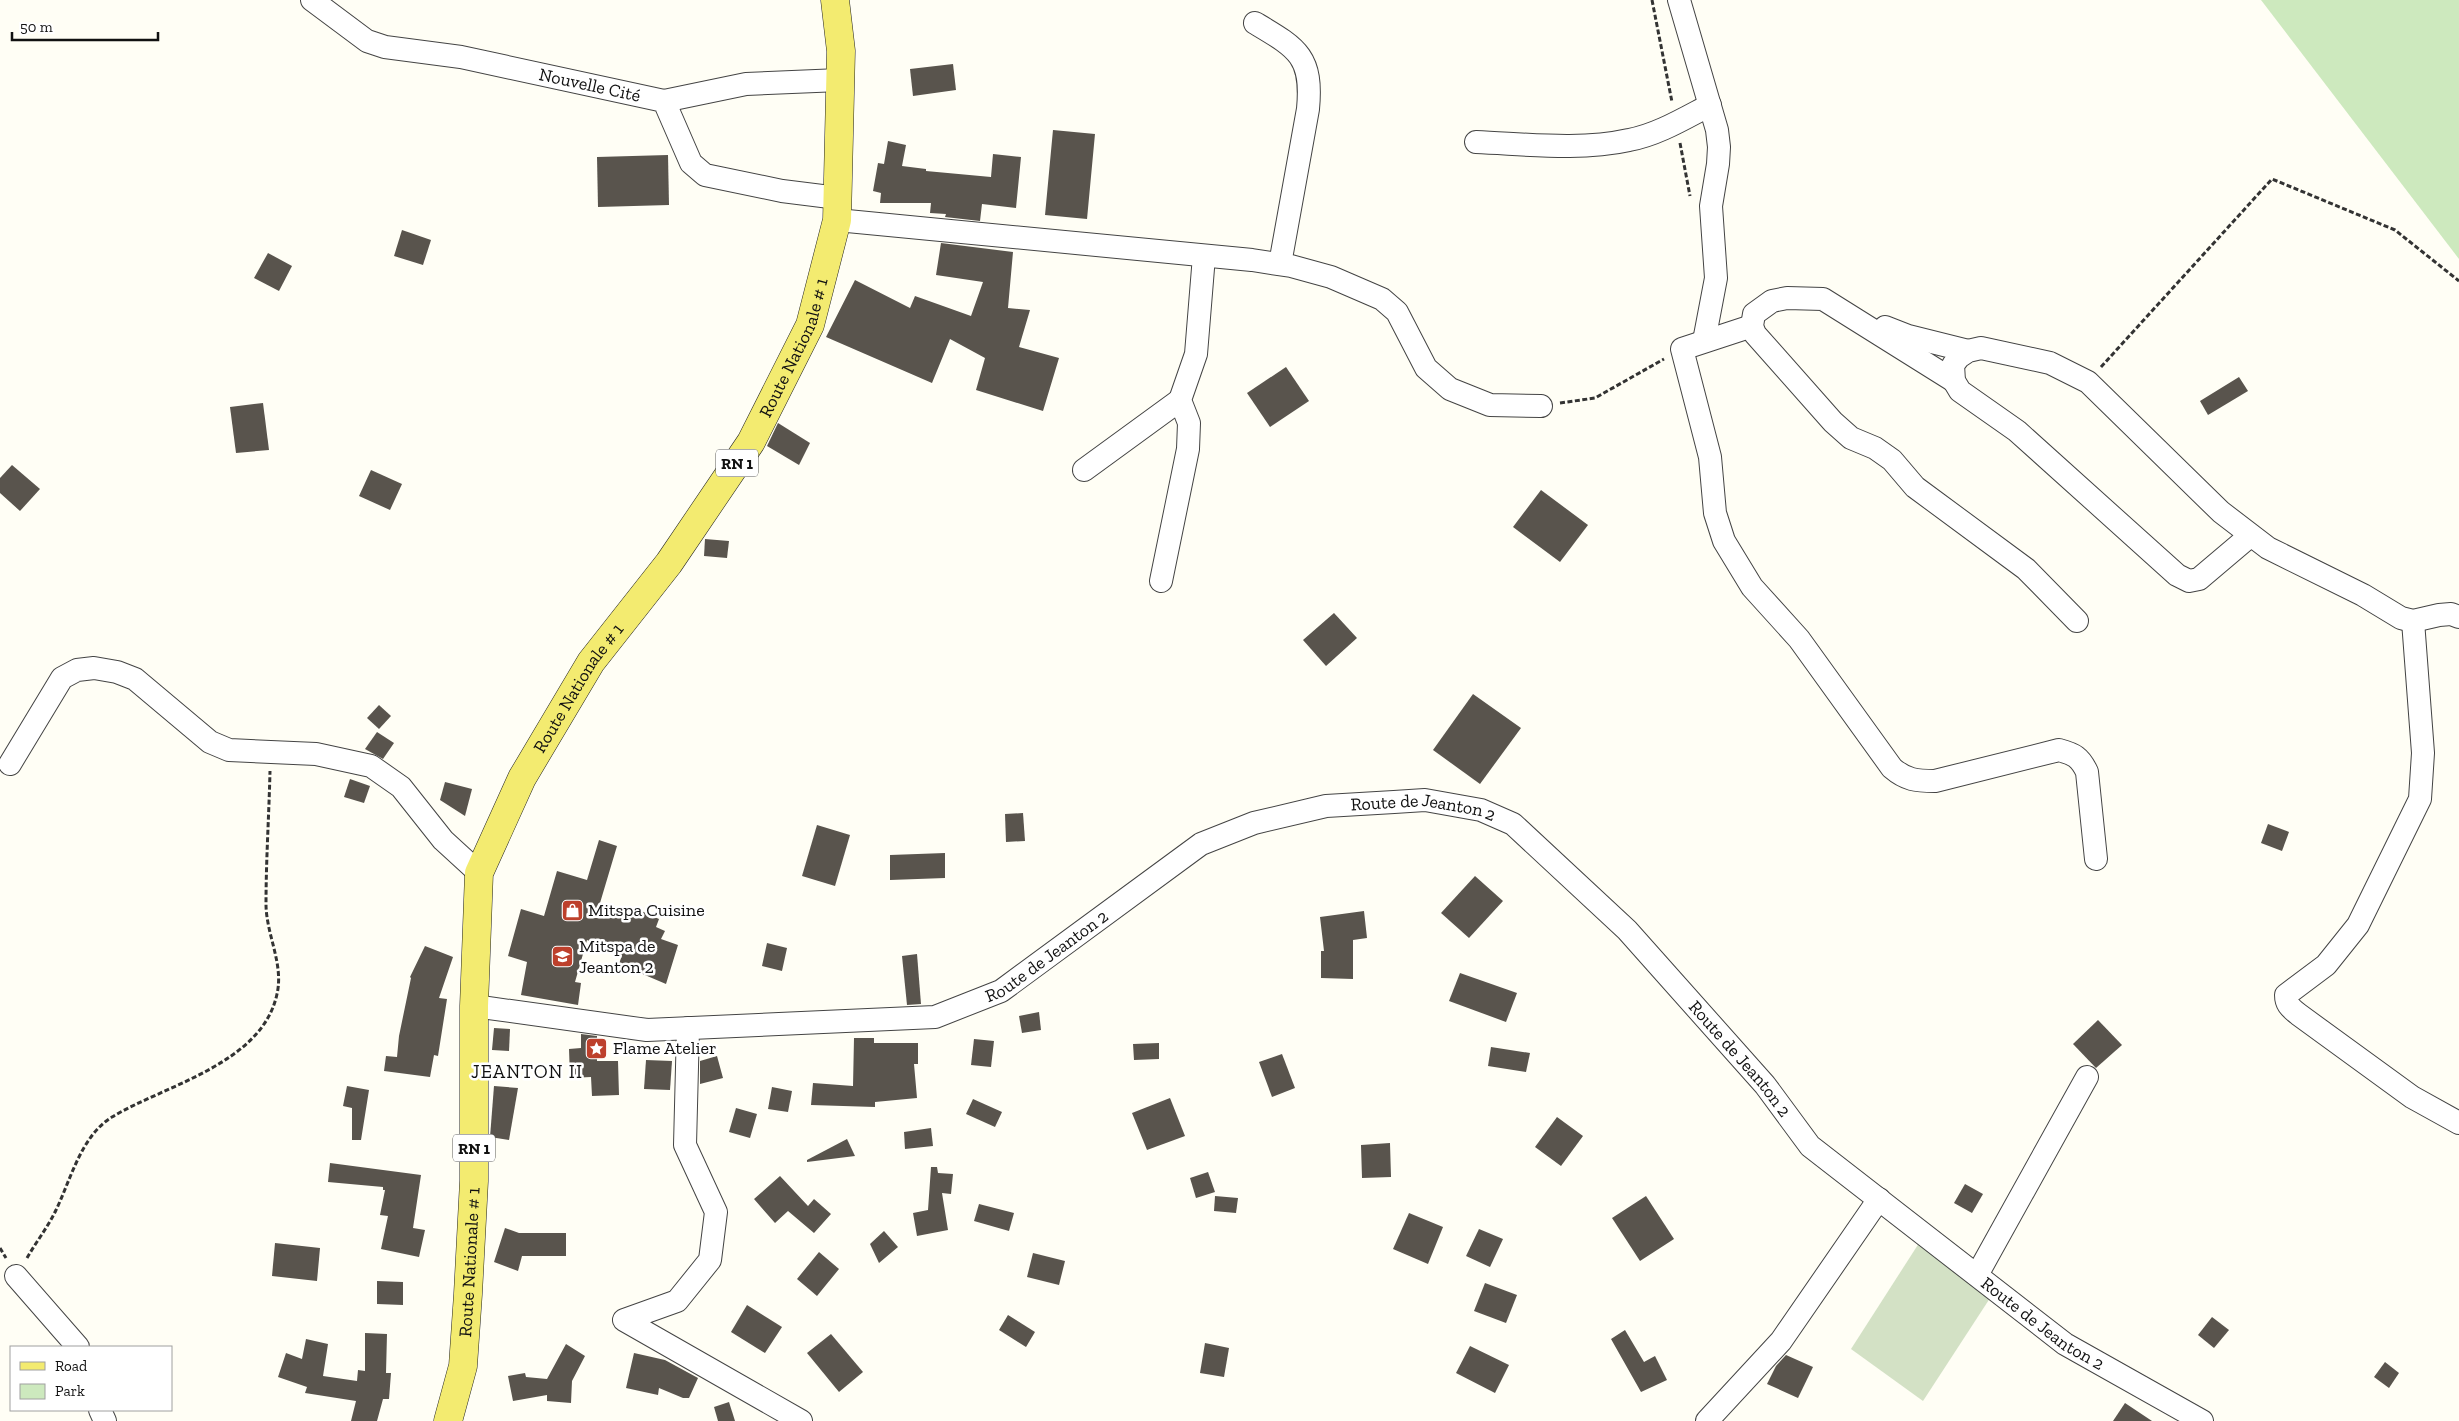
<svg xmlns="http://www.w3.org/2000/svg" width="2459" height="1421" font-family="'Zilla Slab',serif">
<rect width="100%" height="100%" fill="#fffef5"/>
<polygon fill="#cde9be" points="2261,0 2459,0 2459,259"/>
<polygon fill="#d3e1c5" points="1921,1240 1994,1292 1923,1401 1851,1349"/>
<g fill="#59544d">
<polygon points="953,64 956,90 913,96 910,69"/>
<polygon points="1053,130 1095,134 1087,219 1045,215"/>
<polygon points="888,141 906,145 902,166 926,169 926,171 991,177 993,154 1021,157 1016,208 982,204 980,221 945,217 946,214 930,213 931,203 880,203 881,193 873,191 878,163 884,164"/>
<polygon points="668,155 669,205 598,207 597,157"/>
<polygon points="402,230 431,240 423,265 394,256"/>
<polygon points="941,243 1013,252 1008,308 1030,310 1019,347 1059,358 1043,411 976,390 985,358 950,339 932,383 826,337 855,280 910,308 915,296 971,316 983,282 936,275"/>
<polygon points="268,253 292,266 279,291 254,278"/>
<polygon points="1286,367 1309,401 1270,427 1247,393"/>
<polygon points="2239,377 2248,391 2208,415 2200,401"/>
<polygon points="263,403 269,450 236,453 230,407"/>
<polygon points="778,423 810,443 799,465 767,446"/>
<polygon points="12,465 40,489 20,511 0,493 0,478"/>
<polygon points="371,470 402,484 390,510 359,496"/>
<polygon points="1541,490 1588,525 1560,562 1513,527"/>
<polygon points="705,539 729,541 727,558 704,556"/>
<polygon points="1334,613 1357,638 1326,666 1303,640"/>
<polygon points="1473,694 1521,728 1480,784 1433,750"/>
<polygon points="379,705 391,716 379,729 367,718"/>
<polygon points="377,732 394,743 383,759 365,749"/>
<polygon points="350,779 370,786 364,803 344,797"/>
<polygon points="445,782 472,789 465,816 440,800"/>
<polygon points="1023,813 1025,841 1006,842 1005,814"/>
<polygon points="2268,824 2289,832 2282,851 2261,843"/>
<polygon points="817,825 850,835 835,886 802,876"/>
<polygon points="599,840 617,846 600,903 635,913 637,909 659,919 656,927 665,931 661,939 678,945 666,984 619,964 622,955 587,940 575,982 581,983 578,1005 521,995 527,962 508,956 521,909 544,916 557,871 587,880"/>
<polygon points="945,853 945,878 890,880 890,855"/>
<polygon points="1475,876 1503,901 1469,938 1441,913"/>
<polygon points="1364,911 1367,938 1353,940 1353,979 1321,978 1321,951 1324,951 1320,917"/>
<polygon points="767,943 787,948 782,971 762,966"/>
<polygon points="425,946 453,957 439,998 447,999 438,1056 434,1055 430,1077 384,1071 386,1056 397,1057 399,1036 411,978 410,977"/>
<polygon points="917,954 921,1004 907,1005 902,956"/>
<polygon points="1460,973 1517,993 1506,1022 1449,1001"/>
<polygon points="1039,1012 1041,1030 1022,1033 1019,1016"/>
<polygon points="2098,1020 2122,1045 2096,1068 2073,1044"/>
<polygon points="494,1028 510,1029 509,1051 492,1050"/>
<polygon points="581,1034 597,1036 597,1061 618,1061 619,1095 592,1096 591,1077 570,1078 569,1049 581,1048"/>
<polygon points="854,1038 874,1038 874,1043 918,1043 918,1064 914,1064 917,1098 875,1102 875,1107 811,1105 813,1083 853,1086"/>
<polygon points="974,1039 994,1041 991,1067 971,1065"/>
<polygon points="1159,1043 1159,1059 1134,1060 1133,1044"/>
<polygon points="1491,1047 1530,1053 1526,1072 1488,1066"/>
<polygon points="1282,1054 1295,1088 1272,1097 1259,1062"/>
<polygon points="717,1056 723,1078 700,1084 700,1061"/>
<polygon points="646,1060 672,1061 670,1090 644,1089"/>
<polygon points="347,1086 369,1090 361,1140 352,1140 352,1108 343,1106"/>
<polygon points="494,1086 518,1088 509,1140 490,1137"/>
<polygon points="772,1087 792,1091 788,1112 768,1109"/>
<polygon points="1170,1098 1185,1136 1147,1150 1132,1113"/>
<polygon points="973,1099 1002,1112 995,1127 966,1114"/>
<polygon points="736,1108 757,1114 750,1138 729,1132"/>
<polygon points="1557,1117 1583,1136 1561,1166 1535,1147"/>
<polygon points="931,1128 933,1146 905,1149 904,1132"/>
<polygon points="847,1139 855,1156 807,1162 807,1160"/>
<polygon points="1390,1143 1391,1177 1362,1178 1361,1145"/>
<polygon points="330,1163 421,1175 413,1228 425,1230 419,1257 381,1249 388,1216 380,1215 385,1190 383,1190 383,1187 328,1182"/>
<polygon points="931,1167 937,1167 938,1173 953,1174 951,1194 942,1193 948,1230 917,1236 913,1213 928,1210"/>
<polygon points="1208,1172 1215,1192 1196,1198 1190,1178"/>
<polygon points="780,1176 808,1206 814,1199 831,1214 814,1233 788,1211 775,1223 754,1199"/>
<polygon points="1965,1184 1983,1194 1972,1213 1954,1203"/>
<polygon points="1215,1196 1238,1198 1236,1213 1214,1211"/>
<polygon points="1646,1196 1674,1239 1640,1261 1612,1218"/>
<polygon points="979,1204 1014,1213 1009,1231 974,1221"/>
<polygon points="1409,1213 1443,1227 1428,1264 1393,1249"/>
<polygon points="505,1228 519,1233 566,1233 566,1256 522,1256 518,1271 494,1262"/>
<polygon points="1479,1229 1503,1239 1490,1267 1466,1256"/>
<polygon points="884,1231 898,1247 879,1263 870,1244"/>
<polygon points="275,1243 320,1248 317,1281 272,1276"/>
<polygon points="819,1252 839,1269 817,1296 797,1279"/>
<polygon points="1033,1253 1065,1261 1059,1285 1027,1277"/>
<polygon points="377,1281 403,1282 403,1305 377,1304"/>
<polygon points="1485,1283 1517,1295 1506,1323 1474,1311"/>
<polygon points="747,1305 782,1327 765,1353 731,1332"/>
<polygon points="1008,1315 1035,1332 1026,1347 999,1330"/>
<polygon points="2212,1317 2229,1330 2214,1348 2198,1335"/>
<polygon points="1625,1330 1644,1362 1655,1356 1667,1380 1641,1392 1611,1339"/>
<polygon points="365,1333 387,1334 386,1373 391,1373 389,1399 383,1399 377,1421 351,1421 356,1401 305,1393 307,1387 278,1377 286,1353 302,1359 306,1339 328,1344 323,1376 357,1381 358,1370 365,1371"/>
<polygon points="831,1334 863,1372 839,1392 807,1353"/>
<polygon points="1205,1343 1229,1348 1224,1377 1200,1373"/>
<polygon points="566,1344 585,1356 572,1381 571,1403 547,1401 547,1395 513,1401 508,1376 525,1373 526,1377 547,1379"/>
<polygon points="1470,1346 1509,1365 1495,1393 1456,1373"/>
<polygon points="634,1353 665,1360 698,1378 689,1398 683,1398 659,1388 658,1395 626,1388"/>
<polygon points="1786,1355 1813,1367 1798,1398 1767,1384 1776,1366"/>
<polygon points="2385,1362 2399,1373 2389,1388 2374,1377"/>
<polygon points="729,1402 735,1421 718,1421 714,1407"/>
<polygon points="2125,1403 2152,1421 2113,1421"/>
</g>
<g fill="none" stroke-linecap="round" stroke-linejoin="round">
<defs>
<g id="minor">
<path id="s1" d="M312,0L367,41L385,47L461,57L664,101L691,163L705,175L782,191L838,198"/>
<polyline points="1679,0 1717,130 1719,147 1718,164 1711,206 1716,278 1704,341"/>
<path d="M1255,23C1297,48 1313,56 1308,109L1280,264"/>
<polyline points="664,101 746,84 840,80"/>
<path d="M1476,142C1526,144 1580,151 1629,140C1657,135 1685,118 1710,105"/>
<polyline points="837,220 1252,260 1291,266 1331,277 1382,299 1397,312 1426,368 1450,389 1490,405 1541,406"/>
<path d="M1752,326L1682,349L1710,457L1715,513L1724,541L1752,587L1799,639L1892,768C1906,780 1916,781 1935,781L2059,750C2074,754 2080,757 2087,772L2096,859"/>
<polyline points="1885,327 1908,336 1968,351"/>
<polyline points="1954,381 1823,299 1787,298 1772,301 1754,314 1752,326 1755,334 1833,422 1851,438 1875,448 1892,460 1915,487 2026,569 2077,621"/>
<polyline points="1084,470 1180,400"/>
<polyline points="2251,535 2199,579 2189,581 2177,575 2017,431 1960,391 1954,381 1953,365 1959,357 1968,351 1981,348 2050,363 2088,382 2221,512 2268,548 2363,595 2401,618 2413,621 2439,615 2451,614 2459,617"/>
<polyline points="1161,581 1188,449 1189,423 1180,400 1196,354 1204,256"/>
<path d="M2413,621L2423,753L2420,799L2358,925L2326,965L2286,995C2286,1005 2291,1008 2298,1014L2412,1097L2459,1123"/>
<polyline points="10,764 62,678 77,670 94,668 117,672 135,679 210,742 229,750 316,754 371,766 401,787 443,840 479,873"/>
<path id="s2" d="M474,1006L647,1030L935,1017L1001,991L1201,844L1254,823L1326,806L1394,802L1425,800L1481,810L1513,824L1627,930L1765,1085L1810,1146L2065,1344L2202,1421"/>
<polyline points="688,1028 685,1145 716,1212 710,1260 677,1301 624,1320 801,1421"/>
<polyline points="1977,1275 2087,1077"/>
<polyline points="16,1276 78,1347"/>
<polyline points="100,1410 105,1421"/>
<polyline points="1707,1421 1781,1341 1879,1199"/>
</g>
<g id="major">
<path id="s3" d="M448,1421L463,1366L468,1294L474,1181V1006L479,873L522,778L591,662L669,563L751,442L810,325L837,220L841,51L835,0"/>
</g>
</defs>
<use href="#minor" stroke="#444" stroke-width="24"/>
<use href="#major" stroke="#222" stroke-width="29"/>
<g stroke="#333" stroke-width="3" stroke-dasharray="5 2.5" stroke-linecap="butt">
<polyline points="1652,0 1672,102"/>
<polyline points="1680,143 1690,196"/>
<polyline points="2101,367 2272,179 2395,230 2459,281"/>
<polyline points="1560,403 1595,398 1664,359"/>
<polyline points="0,1248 6,1258"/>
<path d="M27,1258C36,1242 48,1227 56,1210C71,1179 81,1136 112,1117C165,1085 262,1064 277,994C284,964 266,934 266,904C266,860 269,815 270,771"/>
</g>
<use href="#minor" stroke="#fff" stroke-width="22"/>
<use href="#major" stroke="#f3eb70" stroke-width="28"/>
</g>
<defs>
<symbol id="shop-square" viewBox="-11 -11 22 22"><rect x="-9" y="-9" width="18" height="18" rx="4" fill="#bd402c" stroke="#fff"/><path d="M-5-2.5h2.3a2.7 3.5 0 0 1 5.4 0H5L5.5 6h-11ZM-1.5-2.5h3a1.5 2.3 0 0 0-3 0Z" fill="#fff"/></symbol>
<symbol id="school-square" viewBox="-11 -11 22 22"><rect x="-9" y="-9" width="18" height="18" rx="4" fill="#bd402c" stroke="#fff"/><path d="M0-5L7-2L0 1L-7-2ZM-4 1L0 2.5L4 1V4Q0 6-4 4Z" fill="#fff"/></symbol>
<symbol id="sight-square" viewBox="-11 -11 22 22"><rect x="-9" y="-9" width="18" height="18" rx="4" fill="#bd402c" stroke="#fff"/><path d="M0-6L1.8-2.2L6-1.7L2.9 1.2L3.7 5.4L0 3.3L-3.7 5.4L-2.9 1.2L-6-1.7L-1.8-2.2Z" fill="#fff"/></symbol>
</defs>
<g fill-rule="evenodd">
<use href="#shop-square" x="560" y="898" width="25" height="25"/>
<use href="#school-square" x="550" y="944" width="25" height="25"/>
<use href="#sight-square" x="584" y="1036" width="25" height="25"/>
</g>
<g text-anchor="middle" stroke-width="5" stroke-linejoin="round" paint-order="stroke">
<g fill="#fff" stroke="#585858" stroke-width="1">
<rect x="716" y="449.5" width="42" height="27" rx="4"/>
<rect x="453" y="1134.5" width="42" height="27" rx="4"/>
</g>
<g font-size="16" font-weight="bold" fill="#111">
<text x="737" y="469">RN 1</text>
<text x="474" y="1154">RN 1</text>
</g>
<g font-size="18" fill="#111" stroke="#fff">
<text dy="6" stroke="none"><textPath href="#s1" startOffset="296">Nouvelle Cité</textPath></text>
<text dy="6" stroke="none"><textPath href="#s3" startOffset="1166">Route Nationale # 1</textPath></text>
<text dy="6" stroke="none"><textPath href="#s3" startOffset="761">Route Nationale # 1</textPath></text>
<text dy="6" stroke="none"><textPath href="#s2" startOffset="1011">Route de Jeanton 2</textPath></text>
<text dy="6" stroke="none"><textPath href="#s2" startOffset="591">Route de Jeanton 2</textPath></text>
<text dy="6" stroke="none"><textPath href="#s2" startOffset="1431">Route de Jeanton 2</textPath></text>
<text dy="6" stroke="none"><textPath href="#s3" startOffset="161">Route Nationale # 1</textPath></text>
<text dy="6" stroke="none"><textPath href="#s2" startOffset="1836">Route de Jeanton 2</textPath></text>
</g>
<g font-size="18" fill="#111" stroke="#fff" text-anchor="start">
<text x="588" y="916">Mitspa Cuisine</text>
<text x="579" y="952">Mitspa de<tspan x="579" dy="21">Jeanton 2</tspan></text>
<text x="613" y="1054">Flame Atelier</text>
</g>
<g font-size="19" letter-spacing="1" fill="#111" stroke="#fff">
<text x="527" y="1078">JEANTON II</text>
</g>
</g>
<rect x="10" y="1346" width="162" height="65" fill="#ffffff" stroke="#a0a0a0"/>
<rect x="20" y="1362" width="25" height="8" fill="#f3eb70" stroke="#a0a0a0"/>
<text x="55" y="1371" font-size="15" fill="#111111">Road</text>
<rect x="20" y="1384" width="25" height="15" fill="#cde9be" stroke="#a0a0a0"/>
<text x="55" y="1396" font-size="15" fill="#111111">Park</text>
<path d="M12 32v8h146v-8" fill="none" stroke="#111111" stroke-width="2.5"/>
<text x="20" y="32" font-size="15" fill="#111111" stroke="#ffffff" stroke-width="4" paint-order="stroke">50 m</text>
</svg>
